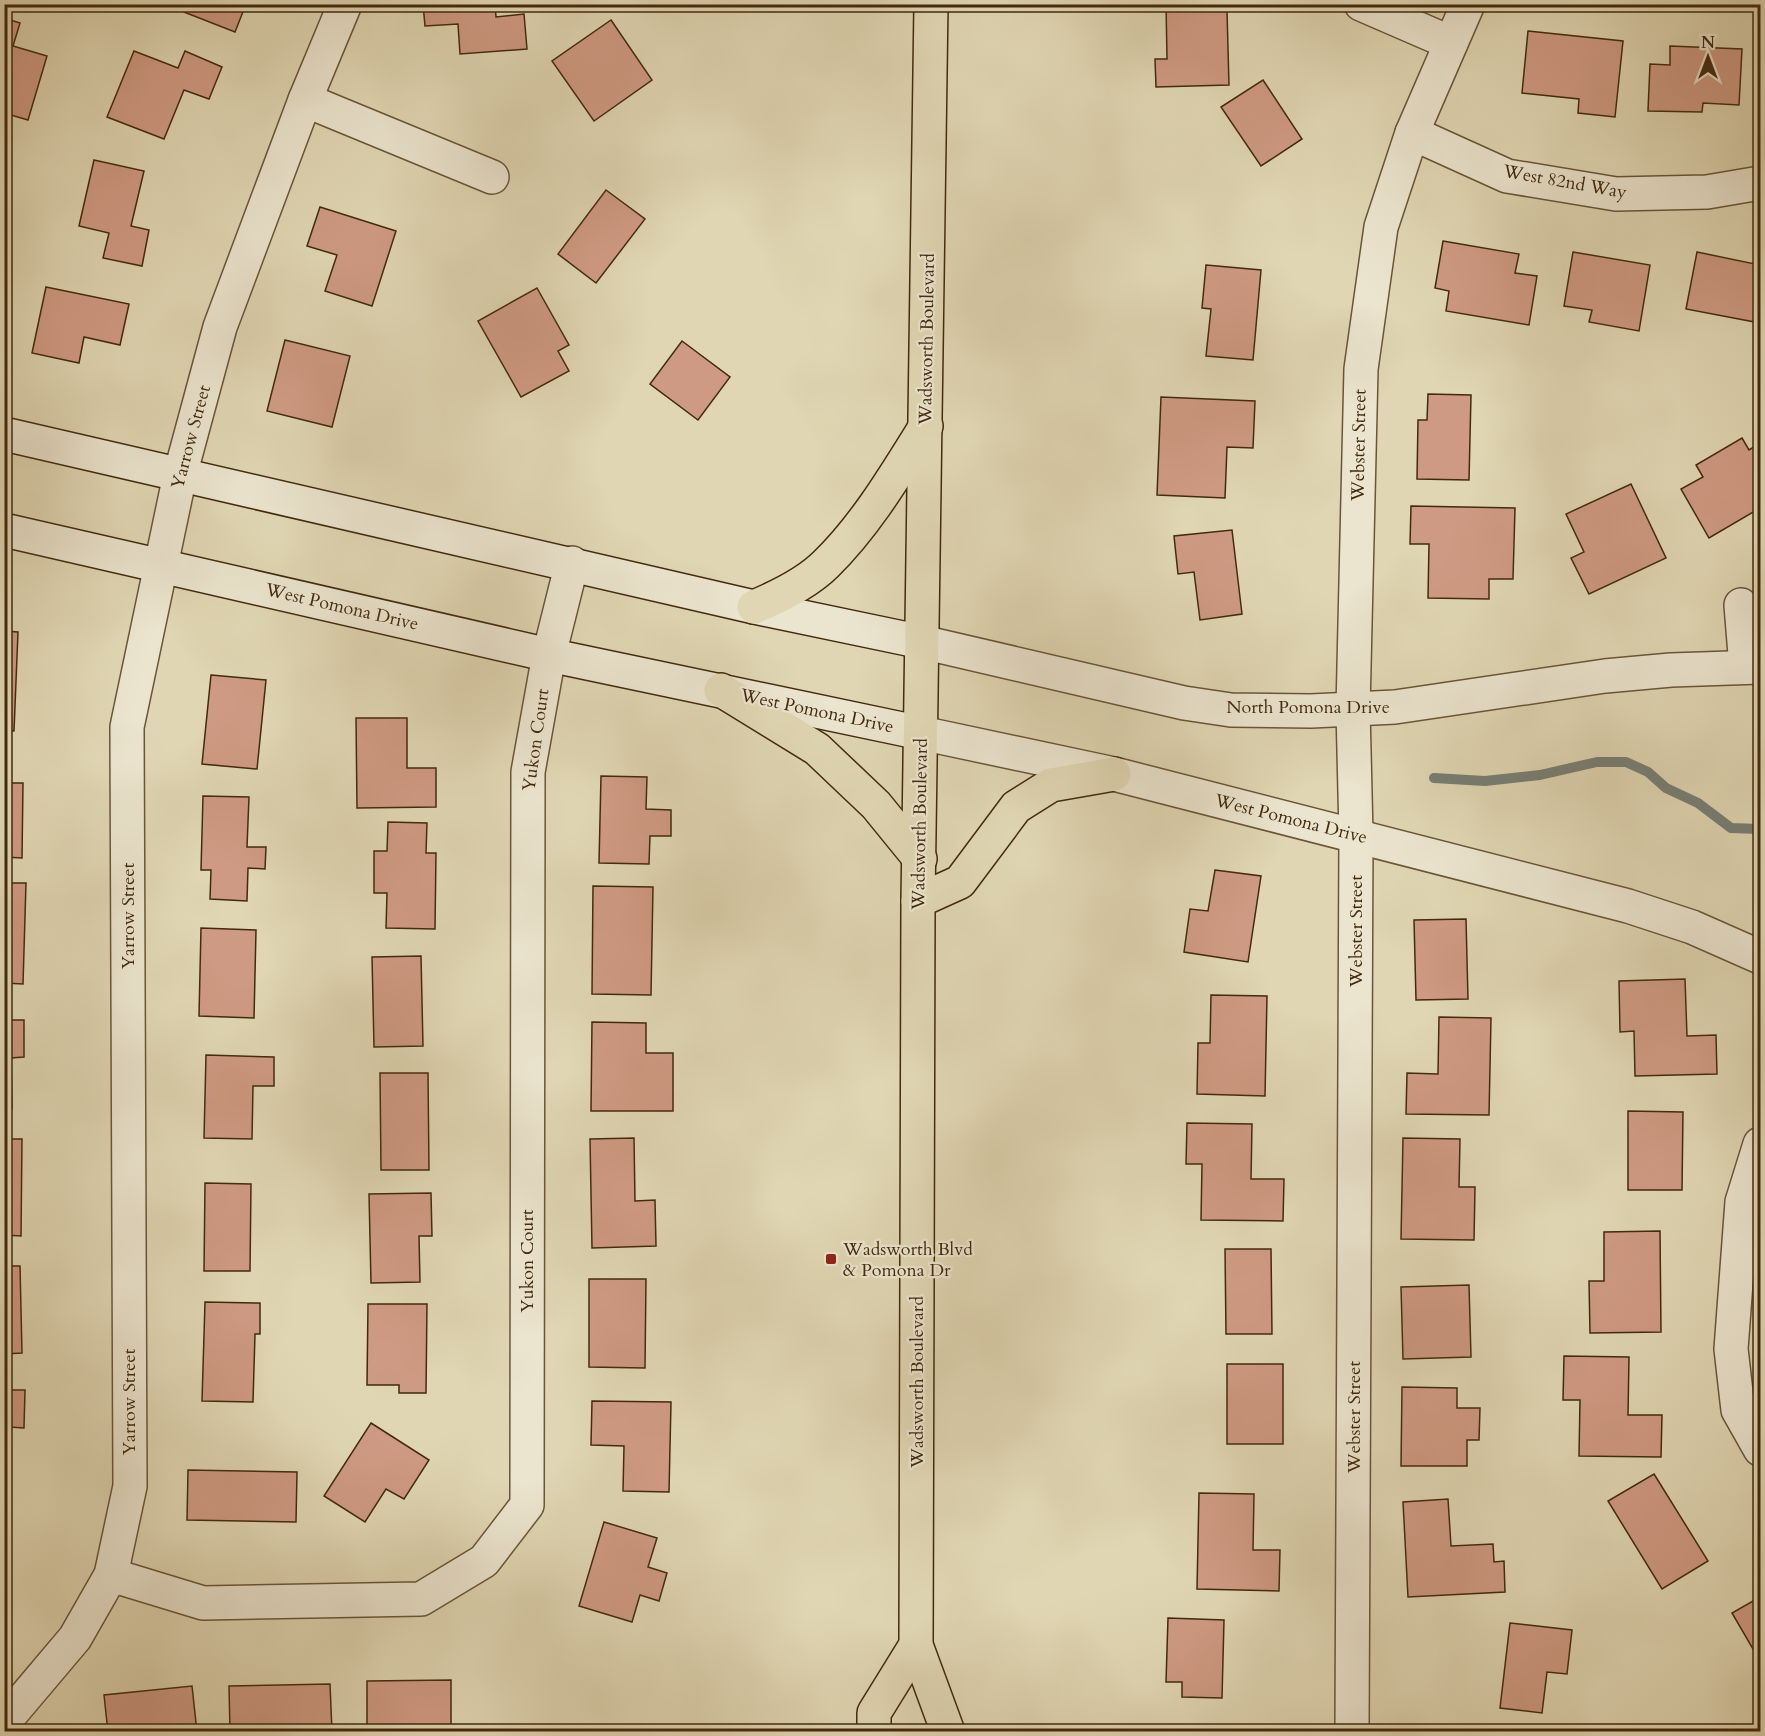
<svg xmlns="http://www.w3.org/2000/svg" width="1765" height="1736" viewBox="0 0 1765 1736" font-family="Cardo,serif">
  <rect width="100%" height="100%" fill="#e0d6b3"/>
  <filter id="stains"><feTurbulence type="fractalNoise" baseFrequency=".00333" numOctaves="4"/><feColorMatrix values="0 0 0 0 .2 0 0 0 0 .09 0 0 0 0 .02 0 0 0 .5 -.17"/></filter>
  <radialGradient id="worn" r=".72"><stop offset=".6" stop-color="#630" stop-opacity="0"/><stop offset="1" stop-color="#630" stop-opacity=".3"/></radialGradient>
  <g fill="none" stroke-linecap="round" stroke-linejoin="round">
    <polyline stroke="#777e75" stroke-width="10" points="1434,778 1485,781 1540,775 1597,762 1626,762 1648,772 1666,788 1698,803 1731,828 1760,829"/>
  </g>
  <g fill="#cf9a83" stroke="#422a0e" stroke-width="1.5">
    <polygon points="187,4 246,4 235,32 184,12"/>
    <polygon points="423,4 495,4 496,17 524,14 527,49 460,54 458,24 425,26"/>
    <polygon points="1166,4 1240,4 1241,10 1227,11 1229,85 1156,87 1155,59 1167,59"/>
    <polygon points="4,18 20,23 13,46 47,56 28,120 4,113"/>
    <polygon points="611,20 652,80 594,121 552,61"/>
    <polygon points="1528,31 1623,41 1615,117 1578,113 1579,99 1522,93"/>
    <polygon points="1670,46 1742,49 1739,105 1703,103 1702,112 1648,111 1650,64 1670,65"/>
    <polygon points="134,51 178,68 185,51 222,67 209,99 184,90 164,139 107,117"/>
    <polygon points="1263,80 1302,139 1261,166 1221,107"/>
    <polygon points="94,160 144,171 131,226 149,230 142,266 103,258 109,233 79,226"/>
    <polygon points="606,190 645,219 596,283 558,254"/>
    <polygon points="320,207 396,231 372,306 325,291 337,255 307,246"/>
    <polygon points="1443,241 1519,254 1515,273 1537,276 1529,325 1446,311 1449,291 1435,288"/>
    <polygon points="1573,252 1650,265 1639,331 1589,322 1592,310 1564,306"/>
    <polygon points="1697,252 1760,265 1760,323 1686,309"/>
    <polygon points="1206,265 1261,270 1253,360 1206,356 1211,309 1202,308"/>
    <polygon points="46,287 129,304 120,345 84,337 79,363 32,353"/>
    <polygon points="537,288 569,345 558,351 569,371 521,397 478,321"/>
    <polygon points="285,340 350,356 332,427 267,411"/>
    <polygon points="682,341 730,377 698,420 650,384"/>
    <polygon points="1428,394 1471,395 1469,480 1417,479 1418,420 1427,420"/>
    <polygon points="1161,397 1255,401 1253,448 1227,447 1225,498 1157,495"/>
    <polygon points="1742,438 1749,450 1760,443 1760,508 1709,538 1681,489 1703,477 1696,465"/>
    <polygon points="1631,484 1666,558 1589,594 1571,558 1584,552 1566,514"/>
    <polygon points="1411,506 1515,508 1513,579 1489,579 1489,599 1428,598 1429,544 1410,544"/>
    <polygon points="1232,530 1242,614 1200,620 1194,572 1178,574 1174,536"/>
    <polygon points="4,631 18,632 14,731 4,730"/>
    <polygon points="211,675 266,680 257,769 202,764"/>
    <polygon points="356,718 407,718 407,768 436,768 436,807 357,808"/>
    <polygon points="601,776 647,777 646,809 671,810 671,836 650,836 649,864 599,863"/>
    <polygon points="4,783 23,783 22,858 4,857"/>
    <polygon points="203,796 249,797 247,847 266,847 265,869 248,868 247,901 210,899 211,870 201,870"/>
    <polygon points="388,822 427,823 426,853 436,853 435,929 386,928 387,893 374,893 374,851 387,851"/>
    <polygon points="1215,870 1261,876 1248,962 1184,952 1190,909 1208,911"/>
    <polygon points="4,883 26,883 23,984 4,983"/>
    <polygon points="593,886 653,887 651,995 592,994"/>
    <polygon points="1466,919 1468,999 1416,1000 1414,920"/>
    <polygon points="201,928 256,930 254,1018 199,1016"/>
    <polygon points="421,956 423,1046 374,1047 372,957"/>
    <polygon points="1685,979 1687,1036 1716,1035 1717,1074 1635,1076 1634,1031 1620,1032 1619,981"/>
    <polygon points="1211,995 1267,996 1265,1096 1197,1094 1198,1043 1210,1043"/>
    <polygon points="1439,1017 1491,1018 1489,1115 1406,1114 1407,1073 1438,1074"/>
    <polygon points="4,1020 24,1020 24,1057 11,1058 12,1109 4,1110"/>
    <polygon points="592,1022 646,1023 646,1053 673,1053 673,1111 591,1111"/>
    <polygon points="206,1055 274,1057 274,1086 253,1086 252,1139 204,1138"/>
    <polygon points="380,1073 428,1073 429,1170 381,1170"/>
    <polygon points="1628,1111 1683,1112 1682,1190 1628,1190"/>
    <polygon points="1187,1123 1252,1124 1251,1179 1284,1179 1283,1221 1201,1220 1202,1164 1186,1164"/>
    <polygon points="634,1138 635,1201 655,1200 656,1246 592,1248 590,1139"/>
    <polygon points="1403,1138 1460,1139 1459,1187 1475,1187 1474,1240 1401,1239"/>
    <polygon points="4,1139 22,1139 21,1236 4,1235"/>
    <polygon points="205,1183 251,1184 250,1271 204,1271"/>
    <polygon points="431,1193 432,1236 419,1236 420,1282 371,1283 369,1194"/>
    <polygon points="1660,1231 1661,1332 1590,1333 1589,1281 1604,1281 1604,1232"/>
    <polygon points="1225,1249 1271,1249 1272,1334 1226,1334"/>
    <polygon points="4,1266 20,1266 22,1353 4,1354"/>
    <polygon points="589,1279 646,1279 645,1368 589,1367"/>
    <polygon points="1469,1285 1471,1357 1403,1359 1401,1287"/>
    <polygon points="205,1302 260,1303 260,1334 255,1334 253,1402 202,1401"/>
    <polygon points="368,1304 427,1304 426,1393 399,1393 399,1385 367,1385"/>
    <polygon points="1564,1356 1629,1357 1628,1415 1662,1415 1661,1457 1579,1456 1580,1400 1563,1400"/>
    <rect x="1227" y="1364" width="56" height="80"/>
    <polygon points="1402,1387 1457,1388 1457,1408 1480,1408 1479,1440 1467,1440 1467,1466 1401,1466"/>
    <polygon points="4,1390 25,1390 24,1428 9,1427 8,1480 4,1480"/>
    <polygon points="592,1401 671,1402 669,1492 623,1491 624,1446 591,1445"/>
    <polygon points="371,1423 429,1460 404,1499 386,1489 365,1522 324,1496"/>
    <polygon points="188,1470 297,1472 296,1522 187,1520"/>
    <polygon points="1654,1474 1708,1561 1662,1589 1608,1501"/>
    <polygon points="1199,1493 1254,1494 1253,1550 1280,1550 1279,1591 1197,1589"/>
    <polygon points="1448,1499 1451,1546 1493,1544 1494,1562 1504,1561 1505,1592 1408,1597 1403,1502"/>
    <polygon points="604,1522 657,1538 648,1567 667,1573 659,1601 640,1595 632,1622 579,1606"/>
    <polygon points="1760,1597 1760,1654 1757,1656 1732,1613"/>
    <polygon points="1168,1618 1224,1620 1222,1698 1182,1697 1182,1682 1166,1682"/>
    <polygon points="1510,1623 1572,1630 1567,1674 1547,1672 1542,1713 1500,1708"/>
    <polygon points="451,1680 451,1732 367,1732 367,1681"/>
    <polygon points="330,1684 332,1732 230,1732 229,1686"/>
    <polygon points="192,1686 197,1732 108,1732 104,1695"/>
    <polygon points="1205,1725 1205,1732 1134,1732 1134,1727"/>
    <polygon points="1567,1728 1568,1732 1533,1732"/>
  </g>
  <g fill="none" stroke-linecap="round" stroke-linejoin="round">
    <g stroke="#6a5537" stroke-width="36">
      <g id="street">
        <polyline points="1361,4 1451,43"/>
        <polyline points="305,100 492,177"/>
        <polyline points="1412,133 1507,176 1616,194 1707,192 1760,183"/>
        <polyline points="1741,605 1746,667"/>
        <polyline points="922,642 1184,703 1231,710 1311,711 1395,707 1605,676 1671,670 1760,667"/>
        <polyline points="921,733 1114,774 1628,906 1692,927 1760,957"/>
        <polyline points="1760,1144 1742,1202 1731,1349 1738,1410 1760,1449"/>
        <polyline points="111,1575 203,1603 421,1599 484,1561 527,1505 528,772 549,655 572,563"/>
        <polyline points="4,1722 75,1638 111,1575 130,1486 127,727 180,475 220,327 305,100 345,4"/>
        <polyline points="1352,1732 1356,835 1353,709 1361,369 1381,227 1412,133 1468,4"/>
      </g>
    </g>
    <g stroke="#422a0e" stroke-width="36">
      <g id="secondary">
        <polyline points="4,434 754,607 922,642"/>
        <polyline points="4,530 549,655 921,733"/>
      </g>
    </g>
    <g stroke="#422a0e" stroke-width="36">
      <g id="primary">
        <polyline points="931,4 918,901 916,1645 948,1732"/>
        <path d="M 754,607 C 778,597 807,583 826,564 C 866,525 896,474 926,426"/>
        <polyline points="721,690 817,749 876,805 920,859"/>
        <polyline points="918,901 960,882 1016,807 1051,785 1114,774"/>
        <polyline points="874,1732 874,1713 916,1645"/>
      </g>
    </g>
    <use href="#street" stroke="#ebe4ce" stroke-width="33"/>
    <use href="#secondary" stroke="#ebe4ce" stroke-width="33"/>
    <use href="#primary" stroke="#e0d6b3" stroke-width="33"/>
  </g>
  <rect fill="#8f2418" stroke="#ebe4ce" stroke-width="2" x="825" y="1253" width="12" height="12" rx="3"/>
  <g text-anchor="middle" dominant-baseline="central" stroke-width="4.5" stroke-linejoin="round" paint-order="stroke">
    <g font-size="18" fill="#422a0e" stroke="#ebe4ce">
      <text transform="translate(1565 182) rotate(10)">West 82nd Way</text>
      <text transform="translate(927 339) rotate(-89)">Wadsworth Boulevard</text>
      <text transform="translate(191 437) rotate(-75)">Yarrow Street</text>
      <text transform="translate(1359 445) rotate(-89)">Webster Street</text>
      <text transform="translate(342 607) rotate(13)">West Pomona Drive</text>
      <text x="1308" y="707">North Pomona Drive</text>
      <text transform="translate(817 711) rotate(12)">West Pomona Drive</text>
      <text transform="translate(536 740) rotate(-82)">Yukon Court</text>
      <text transform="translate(1291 819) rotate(14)">West Pomona Drive</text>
      <text transform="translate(920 824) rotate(-89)">Wadsworth Boulevard</text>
      <text transform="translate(128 916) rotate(-90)">Yarrow Street</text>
      <text transform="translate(1356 931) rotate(-90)">Webster Street</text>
      <text transform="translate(527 1261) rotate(-90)">Yukon Court</text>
      <text transform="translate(917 1382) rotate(-90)">Wadsworth Boulevard</text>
      <text transform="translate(129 1402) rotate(-90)">Yarrow Street</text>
      <text transform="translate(1354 1417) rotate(-90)">Webster Street</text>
    </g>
    <g font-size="18" fill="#422a0e" stroke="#ebe4ce" text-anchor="start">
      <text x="843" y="1249">Wadsworth Blvd<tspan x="843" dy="21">&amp; Pomona Dr</tspan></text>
    </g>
  </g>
  <rect width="1765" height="1736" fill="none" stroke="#e0d6b3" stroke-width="24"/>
  <rect x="6" y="6" width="1753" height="1724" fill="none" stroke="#422a0e" stroke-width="3"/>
  <rect x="12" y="12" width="1741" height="1712" fill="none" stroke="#422a0e" stroke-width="1.5"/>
  <g transform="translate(1708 57)" stroke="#ebe4ce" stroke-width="4.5" paint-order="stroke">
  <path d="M0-4.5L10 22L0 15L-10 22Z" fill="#422a0e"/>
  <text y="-9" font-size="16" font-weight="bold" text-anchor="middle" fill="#422a0e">N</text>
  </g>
  <rect width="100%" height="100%" filter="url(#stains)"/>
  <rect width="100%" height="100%" fill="url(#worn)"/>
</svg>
